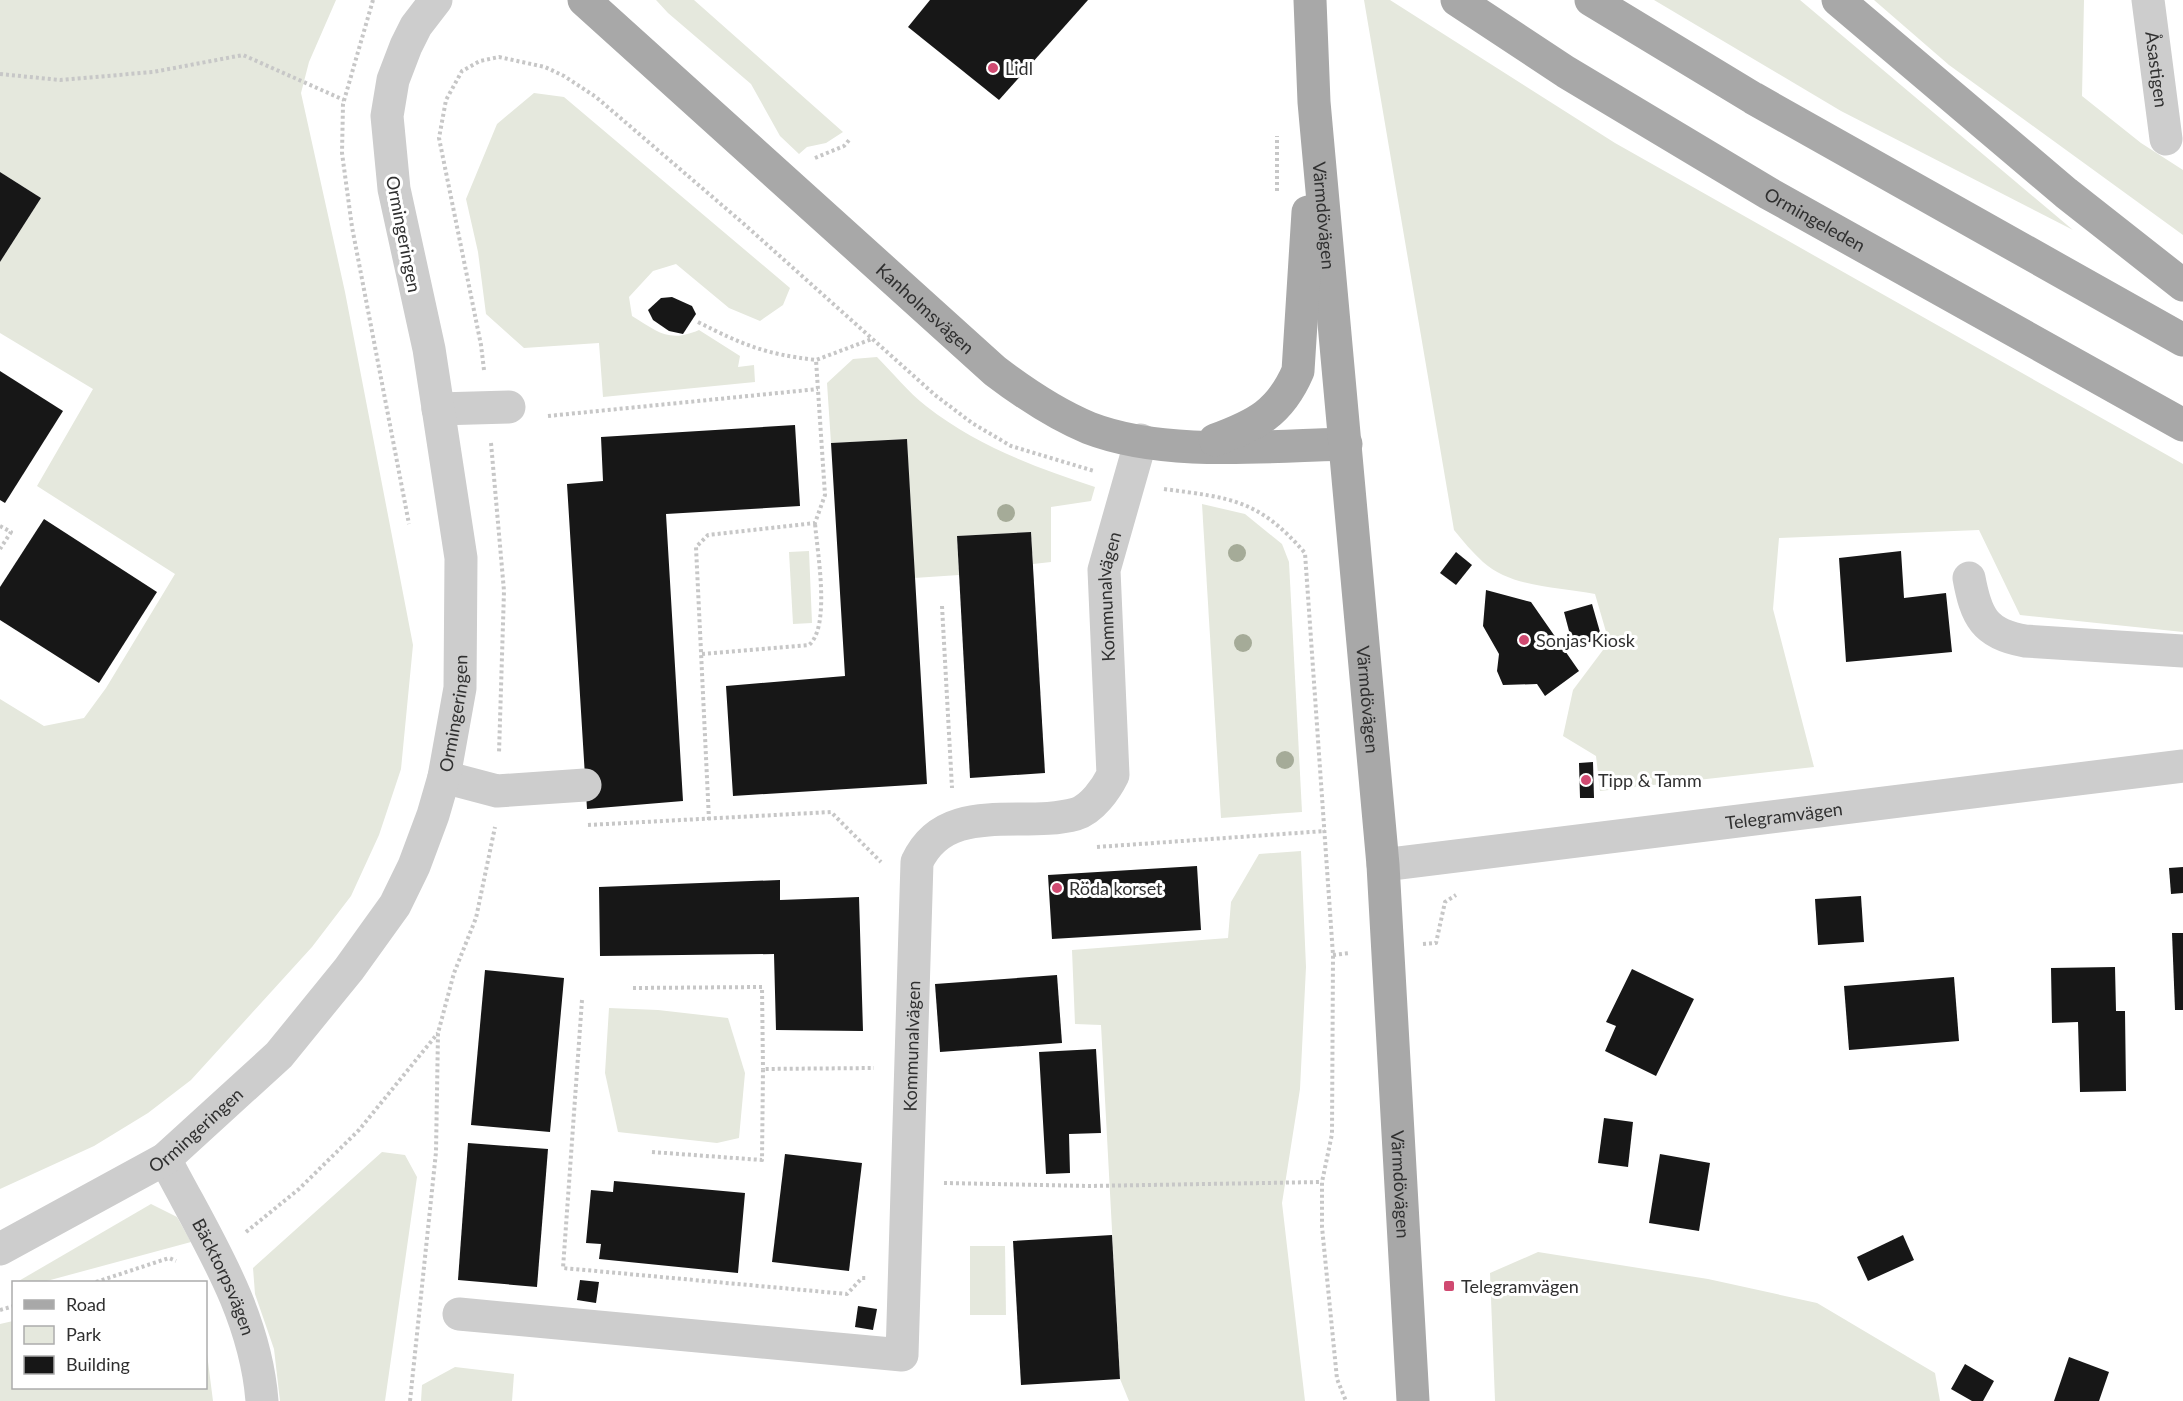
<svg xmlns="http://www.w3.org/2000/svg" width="2183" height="1401" viewBox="0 0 2183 1401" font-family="Lato,sans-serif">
  <rect width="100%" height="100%" fill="#fff"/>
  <g fill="#e5e8dd">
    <polygon points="0,0 336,0 309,62 301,93 345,292 413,645 401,769 379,835 351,896 312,947 191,1080 148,1113 94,1146 0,1189 0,699 44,726 84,718 106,688 175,574 37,486 93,389 0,333 0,262 41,198 0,172"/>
    <polygon points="656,0 694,0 843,132 826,143 807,147 799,154 780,136 751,84 668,13"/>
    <path d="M 1364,0 L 1390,0 L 1615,143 L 2183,464 L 2183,632 L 2020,615 L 1979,530 L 1779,538 L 1773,609 L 1814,767 L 1600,791 L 1596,756 L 1563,736 L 1573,690 L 1609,642 L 1595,594 C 1559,587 1512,588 1483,562 C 1472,552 1463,541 1454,530 Z"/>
    <polygon points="1654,0 1800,0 2073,230 1841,111"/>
    <polygon points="1874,0 2084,0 2082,96 2141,143 2183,170 2183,235 1949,65"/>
    <path d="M 534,93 L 564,97 L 790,288 L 783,305 L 760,321 L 729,308 L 676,264 L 653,271 L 629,297 L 632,316 C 658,332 669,343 699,330 L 740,356 L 738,367 L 754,365 L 755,382 L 603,397 L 599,343 L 524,348 L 486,314 L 478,252 L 466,199 L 497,124 Z"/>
    <path d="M 877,357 C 893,373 908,392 926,406 C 977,446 1035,467 1095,487 L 1091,501 L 1051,507 L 1051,562 L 1033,564 L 1031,532 L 957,536 L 959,575 L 914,578 L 907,439 L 831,443 L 827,383 L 853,359 Z"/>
    <polygon points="1202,504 1245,514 1282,544 1289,562 1302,812 1221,818"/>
    <polygon points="809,551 812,623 793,624 789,552"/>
    <polygon points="1301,851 1306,967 1300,1089 1282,1203 1305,1401 1129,1401 1120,1379 1101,1025 1075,1024 1072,950 1228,938 1231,902 1259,854"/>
    <polygon points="609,1008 658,1010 728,1018 745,1073 739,1138 717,1143 618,1132 605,1073"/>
    <polygon points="382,1152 405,1155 417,1177 385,1401 280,1401 274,1349 255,1294 253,1268"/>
    <polygon points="151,1204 177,1217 191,1242 43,1282 17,1282"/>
    <polygon points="970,1246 1005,1246 1006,1315 970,1315"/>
    <polygon points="1538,1252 1708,1279 1817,1303 1935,1373 1940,1401 1495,1401 1490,1273"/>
    <polygon points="13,1321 14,1388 206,1388 206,1346 213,1401 0,1401 0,1324"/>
    <polygon points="455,1367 514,1374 512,1401 421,1401 422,1385"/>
  </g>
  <g fill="#171717">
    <polygon points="930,0 1088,0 999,100 908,27"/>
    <polygon points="0,172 41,198 0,262"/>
    <polygon points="672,297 692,306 696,314 683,334 669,331 653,320 648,310 661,298"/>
    <polygon points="0,371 63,411 5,503 0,500"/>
    <polygon points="795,425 800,506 666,514 683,801 587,809 567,484 603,481 601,437"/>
    <polygon points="907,439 927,784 733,796 726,686 845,676 831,443"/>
    <polygon points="44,519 157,592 99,683 0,620 0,587"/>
    <polygon points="1031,532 1045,773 970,778 957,536"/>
    <polygon points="1901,551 1904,598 1946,593 1952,652 1846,662 1839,558"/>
    <polygon points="1456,552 1472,565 1456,585 1440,573"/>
    <polygon points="1486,590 1531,602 1579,671 1545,696 1537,684 1503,685 1497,671 1499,654 1483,626"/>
    <polygon points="1592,604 1602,639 1573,646 1564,612"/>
    <polygon points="1593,762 1594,798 1580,798 1579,763"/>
    <polygon points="1197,866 1201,930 1052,939 1048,875"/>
    <polygon points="2183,867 2183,893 2171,894 2169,868"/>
    <polygon points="780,880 780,900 859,897 863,1031 776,1030 774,954 600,956 599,887"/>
    <polygon points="1861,896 1864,942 1818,945 1815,899"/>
    <polygon points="2172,933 2183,933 2183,1010 2175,1010"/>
    <polygon points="2115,967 2116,1011 2125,1011 2126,1091 2080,1092 2078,1022 2052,1023 2051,968"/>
    <polygon points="1632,969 1694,999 1656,1076 1605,1051 1616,1026 1606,1022"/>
    <polygon points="485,970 564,978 550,1132 471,1125"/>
    <polygon points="1057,975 1062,1043 940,1052 935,984"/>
    <polygon points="1954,977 1959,1041 1849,1050 1844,986"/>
    <polygon points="1096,1049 1101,1133 1069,1134 1070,1173 1046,1174 1039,1052"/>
    <polygon points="1604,1118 1633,1122 1628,1167 1598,1163"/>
    <polygon points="468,1143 548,1149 537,1287 458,1280"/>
    <polygon points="785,1154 862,1163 849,1271 772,1262"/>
    <polygon points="1660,1154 1710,1163 1699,1231 1649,1223"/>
    <polygon points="614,1181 745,1193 738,1273 599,1259 601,1244 586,1243 591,1190 613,1192"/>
    <polygon points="1112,1235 1120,1379 1021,1385 1013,1241"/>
    <polygon points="1903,1235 1914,1260 1868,1281 1857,1257"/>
    <polygon points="580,1280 599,1282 596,1303 577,1300"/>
    <polygon points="858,1306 877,1309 873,1330 855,1327"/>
    <polygon points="2069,1357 2109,1372 2099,1401 2054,1401"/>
    <polygon points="1965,1364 1994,1381 1983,1401 1972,1401 1951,1389"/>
  </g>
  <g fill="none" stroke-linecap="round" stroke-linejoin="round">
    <g stroke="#c7c7c7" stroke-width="4" stroke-dasharray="3 3" stroke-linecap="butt">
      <polyline points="373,0 343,104 342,153 352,227 409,524"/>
      <polyline points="0,74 60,80 153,72 243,55 344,100"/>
      <polyline points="815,158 844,146 850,139"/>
      <polyline points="1277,191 1277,136"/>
      <path d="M 698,322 C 743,345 765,354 816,360"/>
      <polyline points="484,370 481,345 439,138 446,100 462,71 480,61 499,57 545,67 564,76 596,97 744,224 935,395 972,423 1011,446 1094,471"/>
      <polyline points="548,416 818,389"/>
      <polyline points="491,443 504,591 499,753"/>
      <path d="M 1164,489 C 1231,498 1258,499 1305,553 L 1333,955 L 1332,1134 L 1322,1182 L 1322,1227 L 1337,1379 L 1346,1401"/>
      <polyline points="0,526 11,532 0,549"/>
      <polyline points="942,606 952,788"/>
      <path d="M 702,654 L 809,645 C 831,626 817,551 815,523"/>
      <polyline points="709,820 696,547 708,535 815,523 825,495 816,360 872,339"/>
      <polyline points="588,825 831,812 881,862"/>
      <polyline points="1097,847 1325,831"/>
      <polyline points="1423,944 1436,943 1445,902 1456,895"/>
      <polyline points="1333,955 1350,953"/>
      <polyline points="633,988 762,987 763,1069"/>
      <polyline points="582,1000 563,1268 847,1294 862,1278 868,1278"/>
      <polyline points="652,1152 762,1160 763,1069 874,1068"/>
      <polyline points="944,1183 1089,1186 1322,1182"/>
      <polyline points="246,1232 299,1189 359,1130 438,1033"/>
      <polyline points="96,1282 169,1258 176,1261"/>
      <polyline points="0,1310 14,1306"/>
      <polyline points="410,1401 436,1152 438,1033 454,973 476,918 495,827"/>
    </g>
    <g stroke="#cdcdcd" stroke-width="33">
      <path id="s1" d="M 2148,0 L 2166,139"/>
      <polyline points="438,409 509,407"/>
      <path d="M 1969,578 C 1976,616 1984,634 2025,641 L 2183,651"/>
      <polyline points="444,777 497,791 585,785"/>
      <path id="s2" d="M 1383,865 L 2183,766"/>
      <path id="s3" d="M 165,1159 C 206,1238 255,1311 262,1401"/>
      <path id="s4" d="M 0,1249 L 165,1159 L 279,1055 L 349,969 L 395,905 L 414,866 L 433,815 L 444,777 L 460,688 L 461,558 L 429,349 L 394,189 L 387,116 L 393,80 L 406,46 L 416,26 L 436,0"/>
      <path id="s5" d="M 459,1314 L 902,1355 L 917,862 C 946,799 1022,829 1076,814 C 1092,809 1106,789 1113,775 L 1104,570 L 1141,440"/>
    </g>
    <g stroke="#a8a8a8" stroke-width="33">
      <path id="s6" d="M 584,0 L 995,371 C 1024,393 1055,414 1089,428 C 1164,457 1267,446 1346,444"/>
      <path id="s7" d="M 1310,0 L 1314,102 L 1383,865 L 1413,1401"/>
      <path id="s8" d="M 1457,0 L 1566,72 L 1768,193 L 2183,425"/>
      <polyline points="1591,0 1753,98 2183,340"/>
      <polyline points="1838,0 2066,193 2183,285"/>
      <path d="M 1215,440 C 1256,425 1280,413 1298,371 L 1308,212"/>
    </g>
  </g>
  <g fill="#a5ab98">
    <circle cx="1006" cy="513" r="9"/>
    <circle cx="1237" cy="553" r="9"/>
    <circle cx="1243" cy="643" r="9"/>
    <circle cx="1285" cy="760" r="9"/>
  </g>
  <g fill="#d04a71" stroke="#fff" stroke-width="2">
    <circle cx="993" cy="68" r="6"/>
    <circle cx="1524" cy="640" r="6"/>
    <circle cx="1586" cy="780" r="6"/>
    <circle cx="1057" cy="888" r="6"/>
    <rect x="1443" y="1280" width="12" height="12" rx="3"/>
  </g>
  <g text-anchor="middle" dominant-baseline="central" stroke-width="6" stroke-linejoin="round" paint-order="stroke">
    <g font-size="18" fill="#303030" stroke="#fff" text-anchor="start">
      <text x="1005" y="68">Lidl</text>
      <text x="1536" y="640">Sonjas Kiosk</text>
      <text x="1598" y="780">Tipp &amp; Tamm</text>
      <text x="1069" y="888">Röda korset</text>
      <text x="1461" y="1286">Telegramvägen</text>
    </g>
    <g font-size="18" fill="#303030" stroke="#fff">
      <text stroke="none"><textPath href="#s1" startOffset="70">Åsastigen</textPath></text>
      <text stroke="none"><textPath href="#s7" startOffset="216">Värmdövägen</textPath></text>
      <text stroke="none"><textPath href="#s8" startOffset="420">Ormingeleden</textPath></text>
      <text transform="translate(404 234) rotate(79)">Ormingeringen</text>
      <text stroke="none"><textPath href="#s6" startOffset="460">Kanholmsvägen</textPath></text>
      <text stroke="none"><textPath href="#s5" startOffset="1348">Kommunalvägen</textPath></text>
      <text stroke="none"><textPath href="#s7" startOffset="702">Värmdövägen</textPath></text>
      <text stroke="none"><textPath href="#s4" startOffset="734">Ormingeringen</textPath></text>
      <text stroke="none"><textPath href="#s2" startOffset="404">Telegramvägen</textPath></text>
      <text stroke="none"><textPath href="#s5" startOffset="754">Kommunalvägen</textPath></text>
      <text stroke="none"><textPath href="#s4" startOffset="230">Ormingeringen</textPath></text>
      <text stroke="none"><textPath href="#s7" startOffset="1188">Värmdövägen</textPath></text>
      <text stroke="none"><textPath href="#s3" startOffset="132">Bäcktorpsvägen</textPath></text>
    </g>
  </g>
  <rect x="12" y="1281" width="195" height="108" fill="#ffffff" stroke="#acacac" stroke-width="1.5"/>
  <rect x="24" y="1300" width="30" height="9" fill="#a8a8a8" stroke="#acacac" stroke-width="1.5"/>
  <text x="66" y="1311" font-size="18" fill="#303030">Road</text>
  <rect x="24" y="1326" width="30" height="18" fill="#e5e8dd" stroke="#acacac" stroke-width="1.5"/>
  <text x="66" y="1341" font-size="18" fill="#303030">Park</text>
  <rect x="24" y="1356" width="30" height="18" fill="#171717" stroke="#acacac" stroke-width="1.5"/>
  <text x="66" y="1371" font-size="18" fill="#303030">Building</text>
</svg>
